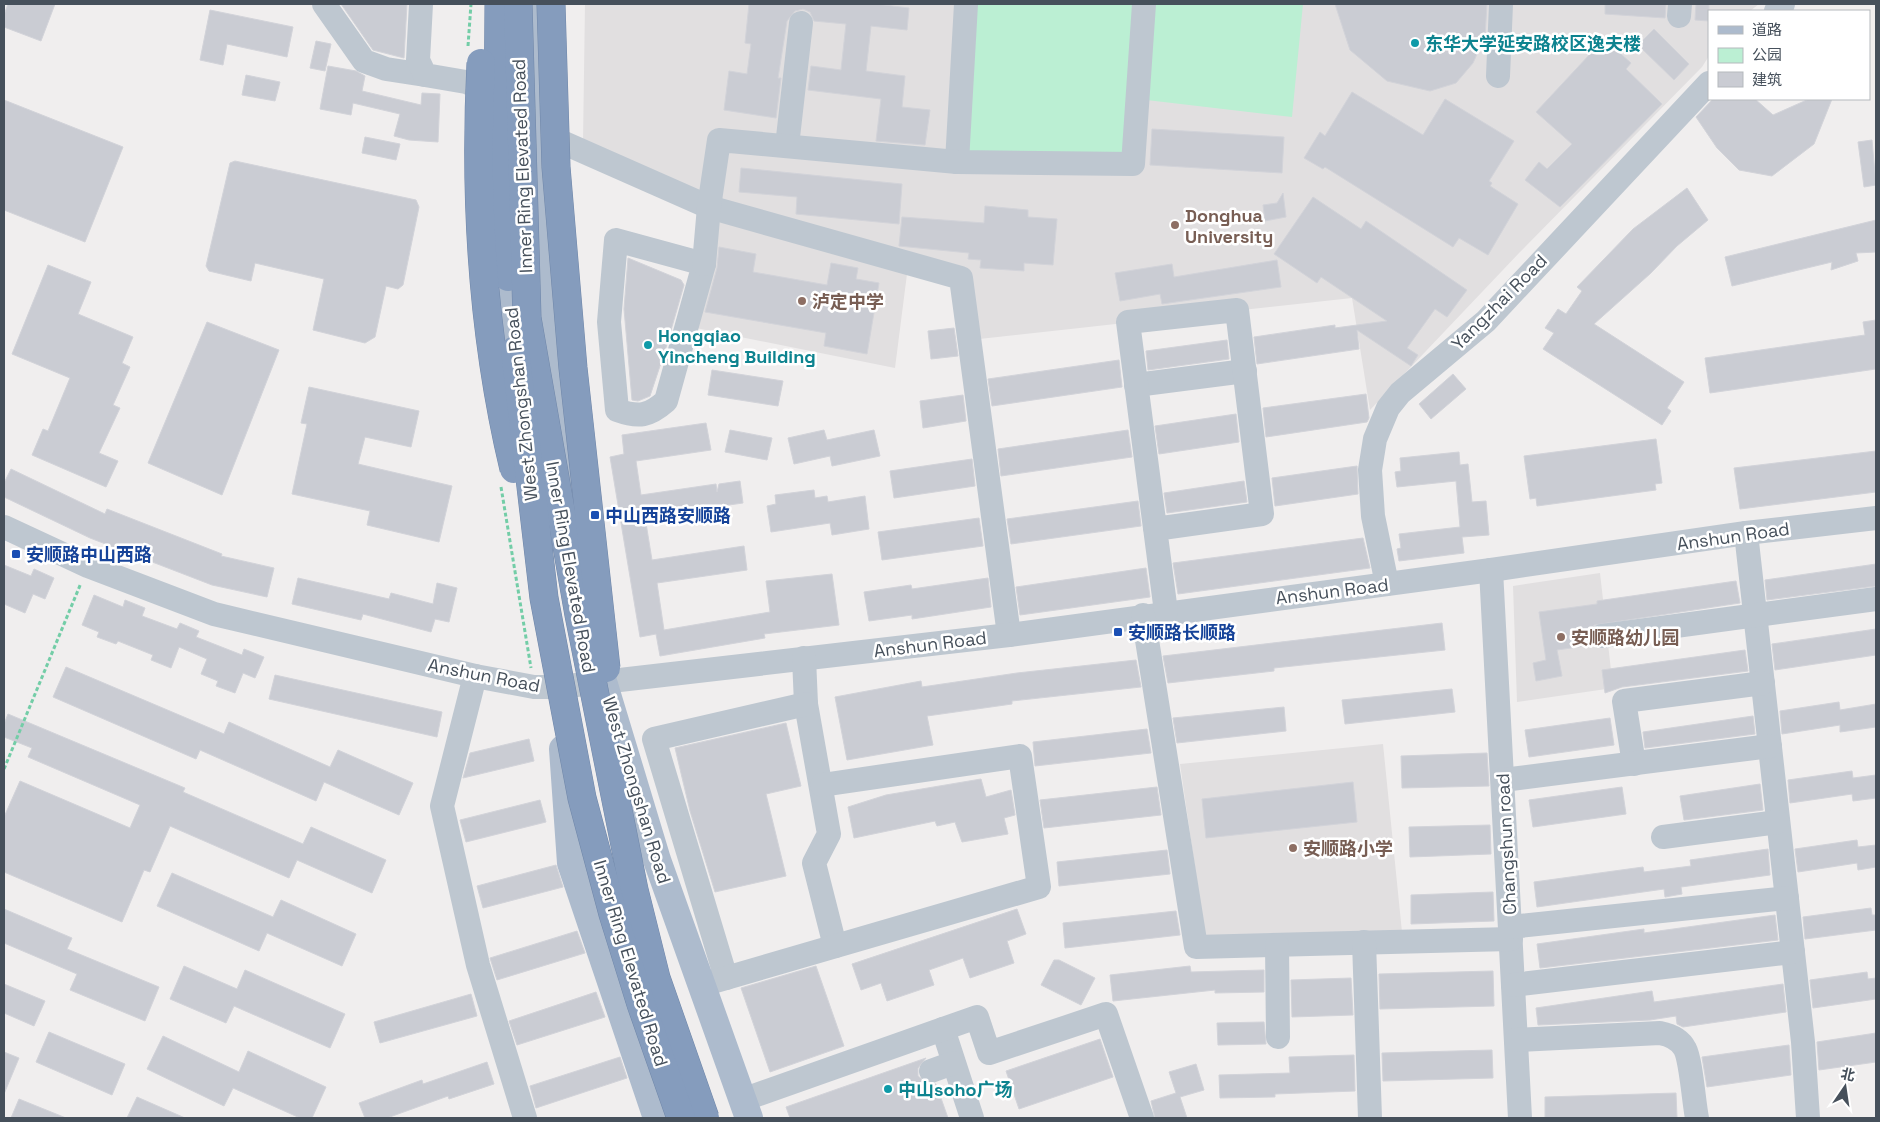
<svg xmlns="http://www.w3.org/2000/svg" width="1880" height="1122" viewBox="0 0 1880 1122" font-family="'Space Grotesk','Noto Sans SC',sans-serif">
  <rect width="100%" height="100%" fill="#f0eeee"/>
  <g fill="#e1dfe0">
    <polygon points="585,4 1759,4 1750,11 1709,11 1709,56 1702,67 1520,252 1370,410 1352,298 970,340 961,278 710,199 583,142"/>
    <polygon points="714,220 907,274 895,368 696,328"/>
    <polygon points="1600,573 1613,688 1517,702 1513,586"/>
    <polygon points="1383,744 1402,932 1205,937 1180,764"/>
  </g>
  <polygon fill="#bbefd3" points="966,4 1303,4 1292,117 1138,99 1133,164 957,162"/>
  <g fill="#caccd3" stroke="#d2d3d9">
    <polygon points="8,4 55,4 41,41 4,27 4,15"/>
    <polygon points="341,4 407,4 404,58 373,50"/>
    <polygon points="749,4 876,4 909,8 907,30 871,26 866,71 905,76 902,107 930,110 925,145 876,141 881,99 808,90 811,66 841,70 846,24 814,21 810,12 803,9 795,11 787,21 778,78 781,78 776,118 724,110 729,71 747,74 751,44 745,43"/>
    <polygon points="1335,4 1487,4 1485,36 1473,63 1456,83 1430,91 1387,81 1350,50"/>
    <polygon points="1605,4 1666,4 1665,18 1605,14"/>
    <polygon points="1696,4 1709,4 1709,21 1695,20"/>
    <polygon points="210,10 293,27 287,57 227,44 223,65 200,60"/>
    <polygon points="1654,29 1689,64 1674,80 1638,45"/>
    <polygon points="1604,39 1631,63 1626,69 1662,104 1560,207 1525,180 1539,162 1547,169 1572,144 1536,112"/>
    <polygon points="316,41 331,44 325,71 310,68"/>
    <polygon points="328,66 356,71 365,76 362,91 421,105 422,93 440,94 438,142 409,140 394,136 400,114 353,103 351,115 320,109"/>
    <polygon points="246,75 280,82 275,101 242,95"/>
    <polygon points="1352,92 1423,135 1445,99 1514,141 1489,181 1492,183 1490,186 1518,204 1488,255 1459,238 1453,247 1325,167 1323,169 1304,158 1320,132 1325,136"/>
    <polygon points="1713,99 1755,99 1773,115 1809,99 1832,99 1814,144 1772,176 1739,170 1717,148 1696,117"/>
    <polygon points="4,100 123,147 85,242 4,210"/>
    <polygon points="1152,129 1284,137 1282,173 1150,165"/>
    <polygon points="365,137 400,144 396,160 362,153"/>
    <polygon points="1872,140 1876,185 1864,187 1858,142"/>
    <polygon points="235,161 416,200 419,207 403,285 398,289 386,286 375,337 365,343 313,330 324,279 255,263 251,281 209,271 206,266 230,163"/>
    <polygon points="741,168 902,184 899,224 796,214 797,197 739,192"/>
    <polygon points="1687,188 1708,220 1677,246 1651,273 1594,324 1684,382 1667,408 1671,411 1662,425 1543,349 1554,333 1545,328 1558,309 1566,314 1582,291 1577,287 1633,229"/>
    <polygon points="1283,193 1286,217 1265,221 1263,205 1277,203"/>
    <polygon points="1313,197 1361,229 1366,221 1467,290 1447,317 1435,309 1407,348 1418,355 1411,366 1357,330 1359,349 1257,364 1254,337 1335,325 1335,328 1387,321 1321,277 1317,283 1274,254"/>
    <polygon points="985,206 1028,210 1028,217 1057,219 1053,265 1024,263 1024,271 980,268 981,260 968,259 969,253 899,246 902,217 984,223"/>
    <polygon points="1876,220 1876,252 1856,253 1858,261 1831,270 1832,262 1732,286 1725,257"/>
    <polygon points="719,247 756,254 753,272 827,285 831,263 858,268 856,279 879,283 867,354 824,346 826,333 705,312 717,268"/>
    <polygon points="628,258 681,280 684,285 665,351 650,396 638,401 632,400 624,309"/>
    <polygon points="1277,260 1281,287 1162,304 1160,294 1120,301 1115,273 1172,264 1174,277"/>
    <polygon points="48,265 91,282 78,314 133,337 122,363 130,367 113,405 120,408 99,453 118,461 106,487 32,455 43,429 48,431 70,378 12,354"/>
    <polygon points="1876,320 1876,369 1710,393 1705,358 1865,335 1863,322"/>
    <polygon points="207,322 279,350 222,495 148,463"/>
    <polygon points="954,328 958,356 931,359 928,331"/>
    <polygon points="1227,340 1229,359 1148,370 1146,351"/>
    <polygon points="1119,360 1122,387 992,406 988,379"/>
    <polygon points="712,370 783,381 778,406 708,395"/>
    <polygon points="1453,374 1466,389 1431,419 1419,404"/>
    <polygon points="309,387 419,411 411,447 365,437 358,464 452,486 439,542 367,525 370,511 292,494 307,424 301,423"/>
    <polygon points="1366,394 1369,418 1367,422 1266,437 1263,408"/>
    <polygon points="963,395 966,421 923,428 920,401"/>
    <polygon points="1236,414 1239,442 1159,454 1155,426"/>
    <polygon points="706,423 711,450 636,461 641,495 716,484 717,492 719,484 740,481 743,503 645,517 652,560 744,546 747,570 657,583 664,630 770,612 766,581 832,574 839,625 764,634 765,638 660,656 656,634 640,637 610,457 624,454 622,435"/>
    <polygon points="730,430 772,438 767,460 725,452"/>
    <polygon points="824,430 827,440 874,430 880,456 832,466 830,456 794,464 788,438"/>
    <polygon points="1128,430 1132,457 1001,476 998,449"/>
    <polygon points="1656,439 1662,483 1655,484 1656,490 1537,506 1536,498 1530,499 1524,456"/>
    <polygon points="1876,451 1876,492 1740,509 1734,468"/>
    <polygon points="1459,452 1460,465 1468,464 1472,502 1486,501 1489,535 1462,537 1464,553 1399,561 1397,549 1401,548 1399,534 1460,527 1456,481 1397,487 1395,472 1401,471 1400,458"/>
    <polygon points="972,459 975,486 894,498 890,471"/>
    <polygon points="1357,466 1358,494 1275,506 1272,478"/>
    <polygon points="11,469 105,514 107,509 222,554 221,556 274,568 267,597 212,585 90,538 4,497 4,483"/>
    <polygon points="1244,481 1247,502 1167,513 1164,493"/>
    <polygon points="814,490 815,498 827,496 828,502 865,496 869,529 832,535 830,523 771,532 767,506 776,504 775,495"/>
    <polygon points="1138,501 1141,526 1011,544 1007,519"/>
    <polygon points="979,518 983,546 882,560 878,532"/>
    <polygon points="1363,538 1370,568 1178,594 1173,563"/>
    <polygon points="1876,564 1876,586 1767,600 1765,580"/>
    <polygon points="4,565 31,576 34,569 54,578 45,599 33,594 25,613 4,604"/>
    <polygon points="1146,568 1150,597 1020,615 1016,587"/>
    <polygon points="298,578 389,599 391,593 433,604 437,583 457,588 449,622 435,619 431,632 363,614 361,620 292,604"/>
    <polygon points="988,578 991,607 912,619 912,615 869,621 864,592 911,585 912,589"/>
    <polygon points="1736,581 1740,603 1594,625 1590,630 1588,637 1592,645 1557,650 1562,676 1536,681 1533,663 1546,660 1539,612 1597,604 1597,601"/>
    <polygon points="94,595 123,607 125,600 145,608 142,616 177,629 180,623 199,631 196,637 242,655 244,649 264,657 255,678 243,673 235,693 216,686 218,681 201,674 207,659 179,647 171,668 151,660 153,655 118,641 116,644 97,637 99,632 82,625"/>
    <polygon points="1442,623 1445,650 1274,668 1274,671 1168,683 1163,656"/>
    <polygon points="1876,629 1876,655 1775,670 1772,644"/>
    <polygon points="1745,650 1748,671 1622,687 1605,693 1602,670"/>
    <polygon points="1136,660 1141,687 1012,701 1012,704 927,716 933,745 847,760 835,697 921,681 922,687 1017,673"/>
    <polygon points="66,667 224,734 229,722 330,767 338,750 413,783 399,815 324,782 316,801 200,750 196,759 53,697"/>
    <polygon points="275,675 442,712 437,737 269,699"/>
    <polygon points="1452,689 1455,712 1345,724 1342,700"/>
    <polygon points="1839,702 1840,710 1876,704 1876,727 1840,732 1840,725 1782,734 1780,711"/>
    <polygon points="1284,707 1286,731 1177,743 1173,718"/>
    <polygon points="8,714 185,788 183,792 303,844 311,827 386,860 372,893 297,860 289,878 170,826 150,872 144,870 122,922 4,872 4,817 20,781 130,828 140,805 28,757 32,748 4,737 4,724"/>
    <polygon points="1753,716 1755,734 1645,748 1643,732"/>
    <polygon points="1610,718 1614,745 1529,757 1525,730"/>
    <polygon points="786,723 801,786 766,794 786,876 715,892 690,811 675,748"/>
    <polygon points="1147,729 1151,753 1035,766 1033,742"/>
    <polygon points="529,739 534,761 463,778 470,753"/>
    <polygon points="1487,753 1489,786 1402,788 1401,756"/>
    <polygon points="1852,771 1853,778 1876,775 1876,798 1853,801 1852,794 1790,803 1788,780"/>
    <polygon points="981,779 986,797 1011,790 1015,815 1004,818 1008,834 962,842 955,822 937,826 935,821 854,838 848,807 886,795"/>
    <polygon points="1353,782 1357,822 1206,838 1202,799"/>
    <polygon points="1760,784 1763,810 1684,820 1680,796"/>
    <polygon points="1157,787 1161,815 1044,828 1040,800"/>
    <polygon points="1622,787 1626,814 1533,827 1529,800"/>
    <polygon points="540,800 546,822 466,842 460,820"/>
    <polygon points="1490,825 1491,854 1410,857 1409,827"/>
    <polygon points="1857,840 1858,847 1876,845 1876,867 1858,870 1857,863 1798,872 1795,849"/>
    <polygon points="1768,849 1770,875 1681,887 1682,894 1665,897 1664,889 1537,907 1534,882 1643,867 1644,872 1691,866 1690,860"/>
    <polygon points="1167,850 1170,874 1059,886 1057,862"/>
    <polygon points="556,865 563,887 483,908 477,886"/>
    <polygon points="172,873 273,917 281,900 356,934 342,966 267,933 259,951 157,906"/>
    <polygon points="1493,892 1494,921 1411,924 1411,895"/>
    <polygon points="1871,908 1872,915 1876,915 1876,930 1805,939 1803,917"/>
    <polygon points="4,909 72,938 67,949 159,987 145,1021 70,990 77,974 4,943"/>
    <polygon points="1017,909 1026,934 1007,941 1014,963 970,978 963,958 929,970 934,985 887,1001 881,983 861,990 852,964"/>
    <polygon points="1176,911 1180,935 1065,948 1063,923"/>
    <polygon points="1775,915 1778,940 1540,968 1537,944 1644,929 1644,933"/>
    <polygon points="577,931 585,953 497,980 490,958"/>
    <polygon points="1054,960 1059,960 1095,978 1081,1005 1041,985"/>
    <polygon points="184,966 237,989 245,970 345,1014 330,1048 234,1006 226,1023 170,999"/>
    <polygon points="816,966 844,1046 770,1072 741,988"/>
    <polygon points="1190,966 1191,972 1264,970 1264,992 1215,993 1215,990 1113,1001 1110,975"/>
    <polygon points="1493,971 1494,1006 1380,1009 1379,974"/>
    <polygon points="1867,972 1868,979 1876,978 1876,999 1813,1008 1810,980"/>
    <polygon points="1351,978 1353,1015 1292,1017 1291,980"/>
    <polygon points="4,984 45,1001 34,1026 4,1013"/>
    <polygon points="1783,984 1786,1012 1683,1027 1677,1024 1676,1016 1650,1020 1538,1025 1536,1008 1652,991 1654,1002"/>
    <polygon points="596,992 605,1017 517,1045 509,1021"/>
    <polygon points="471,994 477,1016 380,1043 374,1022"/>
    <polygon points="1264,1022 1266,1044 1218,1045 1217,1023"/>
    <polygon points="49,1032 125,1064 112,1095 36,1062"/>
    <polygon points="1876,1033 1876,1062 1819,1070 1817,1042"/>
    <polygon points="163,1036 239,1072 248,1051 326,1087 312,1118 300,1118 233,1088 224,1106 147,1069"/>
    <polygon points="1100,1039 1113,1077 1019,1109 1006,1071"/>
    <polygon points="1789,1045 1791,1075 1707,1087 1702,1057"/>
    <polygon points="1492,1050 1493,1078 1383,1081 1382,1053"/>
    <polygon points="4,1052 19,1058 4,1094"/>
    <polygon points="1354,1055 1355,1091 1275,1094 1275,1097 1220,1098 1219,1075 1290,1073 1289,1057"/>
    <polygon points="620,1057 627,1078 536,1108 530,1086"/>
    <polygon points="926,1058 918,1068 918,1076 928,1084 936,1084 948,1118 790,1118 786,1107"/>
    <polygon points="487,1062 494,1084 449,1099 448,1096 387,1118 365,1118 359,1103 422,1080 423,1084"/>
    <polygon points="1196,1064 1204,1090 1180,1097 1187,1118 1155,1118 1151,1101 1176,1093 1169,1072"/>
    <polygon points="1676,1093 1677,1118 1545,1118 1545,1097"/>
    <polygon points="137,1097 185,1118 127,1118"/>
    <polygon points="19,1099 66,1118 11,1118"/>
  </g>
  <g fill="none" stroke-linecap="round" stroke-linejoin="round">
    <g stroke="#73cda7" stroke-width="3" stroke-dasharray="4 2.5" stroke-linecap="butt">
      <polyline points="468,46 471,4"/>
      <polyline points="501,487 531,668"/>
      <polyline points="4,769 81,583"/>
    </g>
    <g stroke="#bec7d0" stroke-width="24">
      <polyline points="324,4 364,61 386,69 425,75"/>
      <polyline points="421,4 418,60 425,75 466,82 495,94"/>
      <polyline points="1776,11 1783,4"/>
      <polyline points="1679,16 1680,4"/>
      <polyline points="1498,76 1501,4"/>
      <polyline points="555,139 709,207 961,278 1009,635"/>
      <polyline points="787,146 801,23"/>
      <polyline points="957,162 966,4"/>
      <path d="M 616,240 L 704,264 L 666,401 C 649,416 639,418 617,410 L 609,322 Z"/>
      <polyline points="704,264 709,207 719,140 957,162 1133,164 1144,4"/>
      <polyline points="1136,385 1245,371"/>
      <polyline points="4,527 88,566 214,614 475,676 534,687 559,687 1009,635 1491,570 1746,533 1876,518"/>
      <polyline points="1155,529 1262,514 1237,310 1128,322 1166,612"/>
      <polyline points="1746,533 1803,1042 1808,1118"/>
      <polyline points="1491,570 1520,1118"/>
      <polyline points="1387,584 1373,516 1370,470 1375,439 1388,408 1400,393 1486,321 1709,83"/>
      <polyline points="1143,615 1196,947 1511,939"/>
      <polyline points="1602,636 1876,599"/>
      <polyline points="804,658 806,704 829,834 814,863 835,946"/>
      <polyline points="475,676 442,806 478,965 525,1118"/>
      <polyline points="1634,764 1624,701 1763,683"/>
      <polyline points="1503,780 1770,746"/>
      <polyline points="1663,837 1778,822"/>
      <polyline points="1510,927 1787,898"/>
      <polyline points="1364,942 1370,1118"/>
      <polyline points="1277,945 1278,1037"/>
      <polyline points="726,978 654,739 806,704"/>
      <polyline points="702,985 1039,887 1020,756 822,785"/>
      <polyline points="1513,985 1793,952"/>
      <polyline points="943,1029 972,1118"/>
      <path d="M 1516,1040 L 1660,1033 C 1670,1035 1680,1039 1685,1049 C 1691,1060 1694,1104 1697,1118"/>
      <polyline points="931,1071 953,1063"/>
      <polyline points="742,1100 977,1017 989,1053 1106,1014 1142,1118"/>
    </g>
    <g stroke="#adbbcd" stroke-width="28">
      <path d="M 538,4 C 529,184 551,367 580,545"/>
      <polyline points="506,253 515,374"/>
      <polyline points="602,678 657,860 749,1118"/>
      <polyline points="563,749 571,863 657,1118"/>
    </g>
    <g stroke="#7087a9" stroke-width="29" stroke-linecap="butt">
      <g id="highway-bridge">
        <polyline points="499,4 498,140 508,277"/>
        <polyline points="518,4 527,318 579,615 634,890 656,978 705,1118"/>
        <polyline points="551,4 556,167 573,368 606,668"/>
        <path d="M 481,63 C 474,200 482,335 514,469"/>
        <polyline points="515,350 544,598 582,798 613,914 641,1004 681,1118"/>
      </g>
    </g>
    <use href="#highway-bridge" stroke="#859cbd" stroke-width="28"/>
  </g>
  <g fill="#0f9aa8" stroke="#fff" stroke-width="2">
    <circle cx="1415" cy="43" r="5"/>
    <circle cx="648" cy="345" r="5"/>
    <circle cx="888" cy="1089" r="5"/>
  </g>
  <g fill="#8d6e63" stroke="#fff" stroke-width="2">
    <circle cx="1175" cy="225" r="5"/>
    <circle cx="802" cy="301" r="5"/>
    <circle cx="1561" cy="637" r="5"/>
    <circle cx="1293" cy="848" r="5"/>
  </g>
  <g fill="#1a4fb4" stroke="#fff" stroke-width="2">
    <rect x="590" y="510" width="10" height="10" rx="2.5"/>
    <rect x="11" y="549" width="10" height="10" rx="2.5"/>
    <rect x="1113" y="627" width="10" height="10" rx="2.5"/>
  </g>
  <g text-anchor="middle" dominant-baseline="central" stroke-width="5" stroke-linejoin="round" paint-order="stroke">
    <g font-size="18" font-weight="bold" fill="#0d838f" stroke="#fff" text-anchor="start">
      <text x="1425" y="43">东华大学延安路校区逸夫楼</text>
      <text x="658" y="335">Hongqiao<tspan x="658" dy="21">Yincheng Building</tspan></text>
      <text x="898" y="1089">中山soho广场</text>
    </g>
    <g font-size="18" fill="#46505b" stroke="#fff">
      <text transform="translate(522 166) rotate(-92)">Inner Ring Elevated Road</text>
      <text transform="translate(1499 302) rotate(-45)">Yangzhai Road</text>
      <text transform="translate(521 404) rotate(-96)">West Zhongshan Road</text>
      <text transform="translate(1733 536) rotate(-8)">Anshun Road</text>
      <text transform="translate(571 567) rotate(80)">Inner Ring Elevated Road</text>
      <text transform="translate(1332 591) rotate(-7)">Anshun Road</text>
      <text transform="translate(930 644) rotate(-7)">Anshun Road</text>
      <text transform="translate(484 675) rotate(11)">Anshun Road</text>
      <text transform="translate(637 790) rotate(73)">West Zhongshan Road</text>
      <text transform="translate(1506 844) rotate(-93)">Changshun road</text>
      <text transform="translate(631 963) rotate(73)">Inner Ring Elevated Road</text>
    </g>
    <g font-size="18" font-weight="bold" fill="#785e54" stroke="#fff" text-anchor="start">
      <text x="1185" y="215">Donghua<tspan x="1185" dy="21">University</tspan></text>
      <text x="812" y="301">泸定中学</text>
      <text x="1571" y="637">安顺路幼儿园</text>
      <text x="1303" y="848">安顺路小学</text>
    </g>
    <g font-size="18" font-weight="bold" fill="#164399" stroke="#fff" text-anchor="start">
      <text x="605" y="515">中山西路安顺路</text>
      <text x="26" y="554">安顺路中山西路</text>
      <text x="1128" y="632">安顺路长顺路</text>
    </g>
  </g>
  <rect width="1880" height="1122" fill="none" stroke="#46505b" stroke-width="10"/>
  <rect x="1708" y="10" width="162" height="90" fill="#ffffff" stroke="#b5b9bd"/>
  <rect x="1718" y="26" width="25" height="8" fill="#adbbcd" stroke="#b5b9bd"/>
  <text x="1752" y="35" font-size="15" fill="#46505b">道路</text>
  <rect x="1718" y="48" width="25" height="15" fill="#bbefd3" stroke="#b5b9bd"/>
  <text x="1752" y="60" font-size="15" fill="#46505b">公园</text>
  <rect x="1718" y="72" width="25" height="15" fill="#caccd3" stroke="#b5b9bd"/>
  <text x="1752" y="85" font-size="15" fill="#46505b">建筑</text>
  <g transform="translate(1845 1087) rotate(13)" stroke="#ffffff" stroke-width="4" paint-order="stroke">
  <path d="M0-4L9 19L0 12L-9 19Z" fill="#46505b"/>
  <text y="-8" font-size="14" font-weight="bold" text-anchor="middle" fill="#46505b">北</text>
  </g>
</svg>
